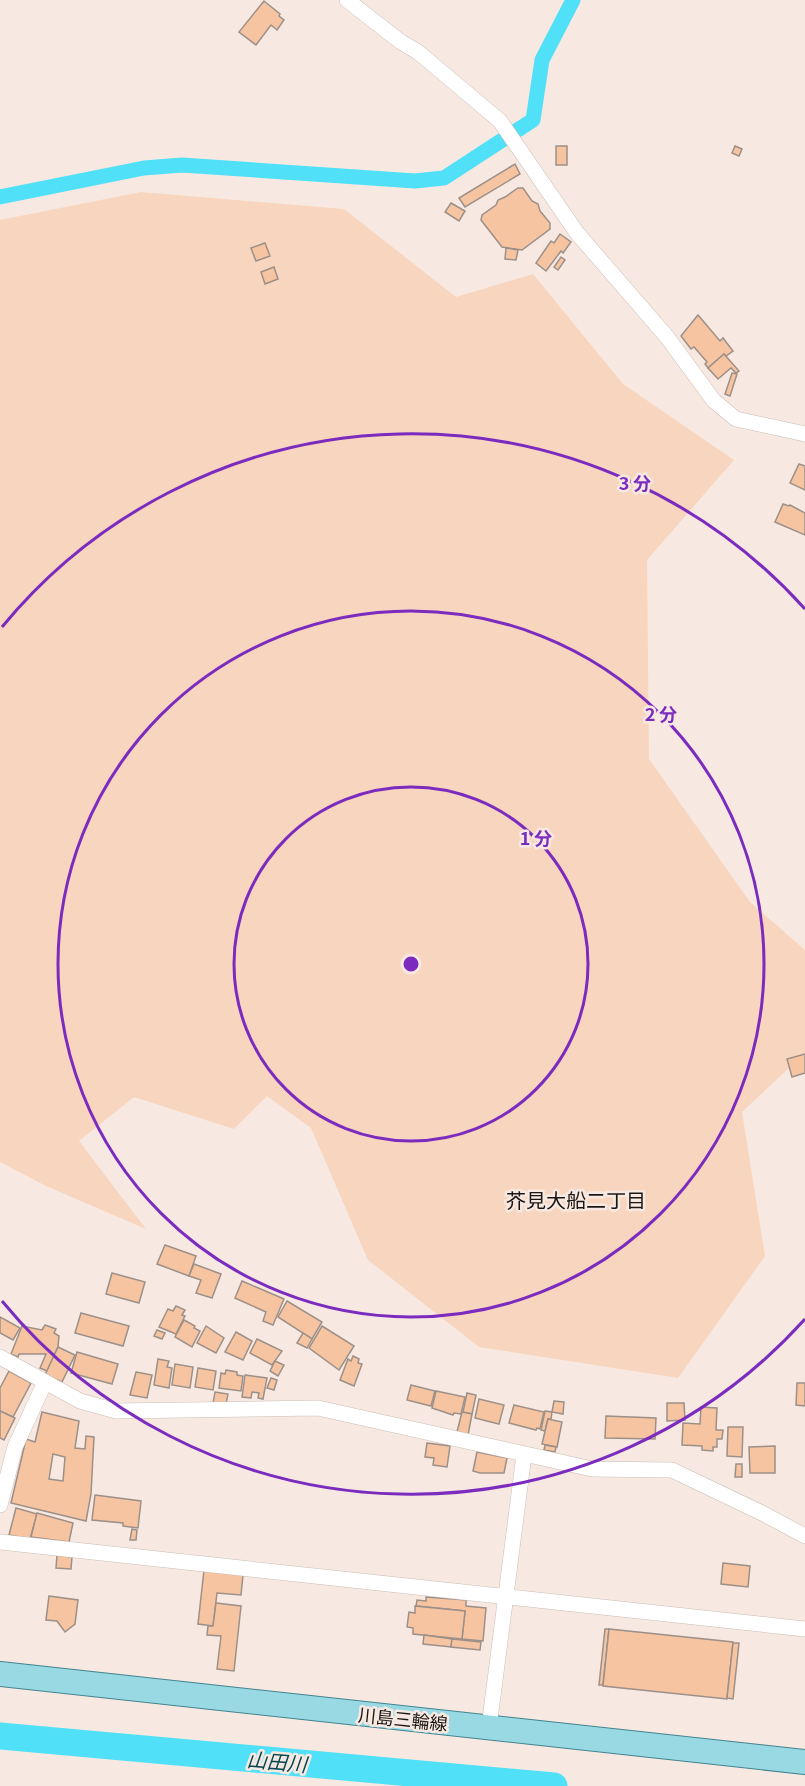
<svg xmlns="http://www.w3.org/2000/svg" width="805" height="1786" viewBox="0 0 805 1786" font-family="Georgia,'Noto Sans JP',serif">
  <rect width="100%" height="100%" fill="#f7e9e1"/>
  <polygon fill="#f8d5be" points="141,192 344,209 456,297 533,274 623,384 734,460 647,560 649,759 750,902 805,950 805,1053 742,1112 765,1256 678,1378 479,1347 368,1260 311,1128 267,1096 234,1129 134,1097 79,1141 146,1229 46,1186 0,1162 0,220"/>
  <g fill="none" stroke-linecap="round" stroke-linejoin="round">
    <polyline stroke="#50e0f8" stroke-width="15" points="0,197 144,168 182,165 415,181 444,178 533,120 542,60 573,0"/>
    <polyline stroke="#50e0f8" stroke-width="27" points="0,1736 554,1786"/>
  </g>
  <g fill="#f7c4a2" stroke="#9c9088" stroke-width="1.5" fill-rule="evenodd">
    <polygon points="264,1 280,14 279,16 284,20 277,30 271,25 256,45 239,32"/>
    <rect x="556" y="146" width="11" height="19"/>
    <polygon points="735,146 742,149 739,156 732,153"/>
    <polygon points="515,164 520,174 465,207 459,198"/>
    <polygon points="518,188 523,188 532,201 538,204 540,211 550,223 550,229 522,250 502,247 481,220 482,215 496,205 498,200 505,197"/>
    <polygon points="451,203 465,211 459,221 445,212"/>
    <polygon points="560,234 571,242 563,253 561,251 546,271 536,263 551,241 554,243"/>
    <polygon points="265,243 270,256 256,261 251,248"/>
    <polygon points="506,248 518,250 516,260 505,259"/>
    <polygon points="561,257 565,260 558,270 554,267"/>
    <polygon points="274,267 278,279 265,284 261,272"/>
    <polygon points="698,315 720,341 723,338 733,351 726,356 724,354 708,368 705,364 707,362 694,347 691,349 681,336"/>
    <polygon points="724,354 739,371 736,373 731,368 718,379 708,368"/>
    <polygon points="732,373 737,374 730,396 725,394"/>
    <polygon points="799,464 805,466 805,490 790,483"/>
    <polygon points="783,504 789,506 790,505 805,513 805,535 775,522"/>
    <polygon points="805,1054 805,1073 792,1077 787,1059"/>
    <polygon points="165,1245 196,1256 189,1276 157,1264"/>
    <polygon points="194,1264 221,1274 212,1298 196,1293 201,1280 189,1276"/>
    <polygon points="112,1273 145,1282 139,1303 106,1294"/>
    <polygon points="242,1281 284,1299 273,1325 263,1321 266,1312 235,1298"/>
    <polygon points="287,1301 322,1322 312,1339 278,1317"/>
    <polygon points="176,1306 185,1310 182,1315 185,1316 176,1334 159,1327 168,1309 173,1311"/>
    <polygon points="81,1313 129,1326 123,1346 75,1333"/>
    <polygon points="0,1317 20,1328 13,1340 0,1333"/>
    <polygon points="184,1320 195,1326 194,1328 200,1331 192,1347 175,1337"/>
    <polygon points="45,1325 56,1329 54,1333 59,1336 58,1347 47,1371 40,1368 46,1354 19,1354 18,1357 11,1354 22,1326 42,1330"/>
    <polygon points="206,1326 224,1338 216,1353 197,1343"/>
    <polygon points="322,1326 354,1346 339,1370 309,1348"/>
    <polygon points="157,1330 165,1333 162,1339 154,1336"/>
    <polygon points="236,1332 252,1341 243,1360 225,1352"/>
    <polygon points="303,1333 312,1339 307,1348 297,1343"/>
    <polygon points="257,1339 282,1351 272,1365 250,1353"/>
    <polygon points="58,1347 75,1355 62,1382 45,1375"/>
    <polygon points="77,1352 118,1364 112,1384 71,1373"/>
    <polygon points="353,1356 359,1359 358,1363 362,1364 354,1386 340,1380 348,1359 351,1361"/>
    <polygon points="158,1359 169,1361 167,1367 172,1368 169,1388 154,1385"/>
    <polygon points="275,1361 284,1365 278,1376 270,1371"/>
    <polygon points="175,1364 193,1367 190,1388 172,1385"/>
    <polygon points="198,1368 216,1371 213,1390 195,1387"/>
    <polygon points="226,1370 237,1372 237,1375 243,1376 241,1391 219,1388 221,1373 225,1374"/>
    <polygon points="9,1371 31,1383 13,1417 0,1411 0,1388"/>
    <polygon points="136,1372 152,1375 147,1398 130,1395"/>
    <polygon points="245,1375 267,1378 263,1399 258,1398 259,1393 252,1392 251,1398 242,1397"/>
    <polygon points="271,1378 277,1380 274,1390 267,1388"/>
    <polygon points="797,1383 805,1383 805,1406 796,1405"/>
    <polygon points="411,1385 435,1391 431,1406 407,1400"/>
    <polygon points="436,1391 465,1397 461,1414 454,1413 453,1415 432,1408"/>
    <polygon points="215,1392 228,1394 226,1404 213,1403"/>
    <polygon points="467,1393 476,1395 472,1414 463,1412"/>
    <polygon points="479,1399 504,1405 499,1424 475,1418"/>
    <polygon points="554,1401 564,1402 563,1414 552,1412"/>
    <polygon points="667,1403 684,1403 685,1420 667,1421"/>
    <polygon points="514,1405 544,1412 540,1429 537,1428 536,1430 509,1423"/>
    <polygon points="701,1407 717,1408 716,1430 723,1430 722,1439 717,1439 717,1447 713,1447 713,1451 702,1450 702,1446 682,1445 683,1423 700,1424"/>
    <polygon points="0,1411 15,1418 4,1440 0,1438"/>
    <polygon points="545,1411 552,1412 551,1419 548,1419 545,1431 541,1430"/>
    <path d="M 42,1412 L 79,1421 L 75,1448 L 85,1449 L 86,1436 L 94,1437 L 91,1494 L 86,1521 L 11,1503 L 26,1439 L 35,1442 ZM 53,1454 L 65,1457 L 63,1481 L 49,1479 Z"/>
    <polygon points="462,1412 472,1414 468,1435 457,1432"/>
    <polygon points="606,1416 656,1418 655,1439 605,1438"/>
    <polygon points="548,1419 562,1422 557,1447 542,1444"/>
    <polygon points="728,1427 743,1427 742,1457 727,1456"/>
    <polygon points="427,1443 450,1446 447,1467 433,1465 434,1458 425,1457"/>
    <polygon points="545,1445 556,1447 555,1452 544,1450"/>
    <polygon points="775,1446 775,1473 750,1473 749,1447"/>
    <polygon points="477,1452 507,1458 504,1473 480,1473 473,1471"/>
    <polygon points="736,1464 742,1464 742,1477 735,1477"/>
    <polygon points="95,1495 141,1501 138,1528 123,1526 123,1523 92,1520"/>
    <polygon points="16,1508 37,1514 30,1539 9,1535"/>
    <polygon points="37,1513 73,1523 69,1542 31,1537"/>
    <polygon points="132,1529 137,1530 136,1540 130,1540"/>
    <polygon points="57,1555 72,1557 71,1569 56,1568"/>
    <polygon points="723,1563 750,1566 748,1587 721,1584"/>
    <polygon points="204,1570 243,1575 241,1595 217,1593 213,1626 198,1624"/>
    <polygon points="49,1596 78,1600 75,1624 65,1632 57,1621 46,1620"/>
    <polygon points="426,1597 466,1600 466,1606 486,1608 483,1641 462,1639 465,1611 416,1606 417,1600 426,1601"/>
    <polygon points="216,1603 241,1606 234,1671 217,1669 221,1636 207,1635 208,1626 213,1626"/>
    <polygon points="415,1606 465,1611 462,1639 413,1634 413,1628 407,1627 409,1612 415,1613"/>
    <polygon points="605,1629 609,1629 603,1685 599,1685"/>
    <polygon points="609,1629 733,1642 727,1699 603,1686"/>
    <polygon points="424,1635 452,1639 451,1647 423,1644"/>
    <polygon points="452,1639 481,1642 480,1650 451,1647"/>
    <polygon points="733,1643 739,1643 733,1699 727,1698"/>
  </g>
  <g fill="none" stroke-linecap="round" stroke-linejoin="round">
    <g stroke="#cbbeb6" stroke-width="16">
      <g id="street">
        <polyline points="347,0 401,42 418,52 500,121 577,233 667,337 714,401 736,419 805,434"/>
        <polyline points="0,1357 80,1401 116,1411 318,1408 592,1469 672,1470 762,1513 805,1536"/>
        <polyline points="0,1505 15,1447 45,1382"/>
        <polyline points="0,1542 805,1629"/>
        <polyline points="489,1727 524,1455"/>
      </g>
    </g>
    <g stroke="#41848f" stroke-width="26">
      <polyline id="primary" points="0,1674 805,1762"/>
    </g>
    <use href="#street" stroke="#fff" stroke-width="15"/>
    <use href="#primary" stroke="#99d9e4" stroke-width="24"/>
  </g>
  <g fill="none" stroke="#7b2cbf" stroke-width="3">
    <circle cx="411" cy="964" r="177"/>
    <circle cx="411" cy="964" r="353"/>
    <path d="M805 1319A530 530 0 0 1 2 1301M2 627A530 530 0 0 1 805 609"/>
  </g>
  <g text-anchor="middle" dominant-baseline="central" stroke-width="5" stroke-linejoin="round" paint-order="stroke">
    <g font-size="18" fill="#1b1613" stroke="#f7e9e1">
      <text transform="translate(403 1718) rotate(6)">川島三輪線</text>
    </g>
    <g font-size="20" fill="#1b1613" stroke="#f7e9e1">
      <text x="576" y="1199">芥見大船二丁目</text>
    </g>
    <g font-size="20" font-style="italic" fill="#044751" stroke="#f7e9e1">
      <text transform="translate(277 1761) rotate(5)">山田川</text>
    </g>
  </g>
  <circle cx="411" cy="964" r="9" fill="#7b2cbf" stroke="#f7e9e1" stroke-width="3"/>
  <g font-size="18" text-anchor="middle" font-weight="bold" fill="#7b2cbf" stroke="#f7e9e1" stroke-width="5" stroke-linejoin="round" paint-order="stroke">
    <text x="635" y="490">3 分</text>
    <text x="661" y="721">2 分</text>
    <text x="536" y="845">1 分</text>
  </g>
</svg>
